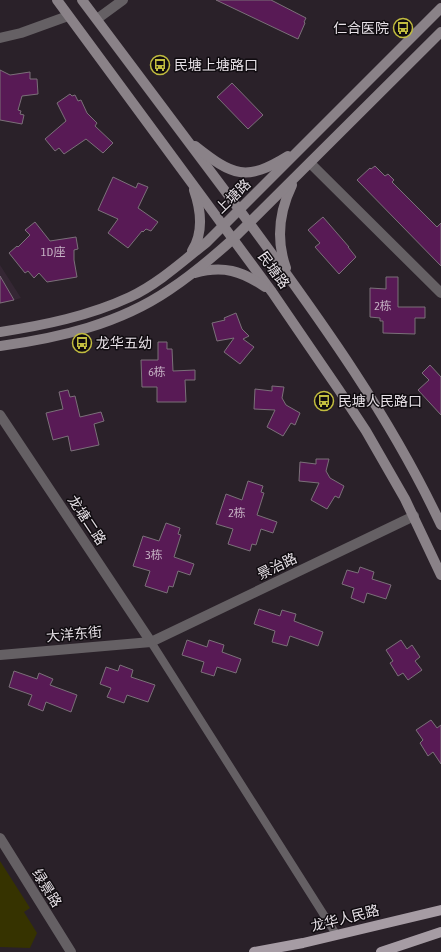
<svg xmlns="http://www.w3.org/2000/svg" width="441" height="952" viewBox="0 0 441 952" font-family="'Asap Condensed','Noto Sans SC',sans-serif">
  <rect width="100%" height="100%" fill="#2a2129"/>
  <polygon fill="#352734" points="0,265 21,298 0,304"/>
  <polygon fill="#363300" points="0,861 30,908 24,912 37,933 30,948 0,947"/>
  <g fill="#581a55" stroke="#7b7079">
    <polygon points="216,0 271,0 306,18 304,22 305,23 298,39"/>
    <polygon points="0,70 10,75 30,72 30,79 37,79 38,94 22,96 18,110 21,111 20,114 24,115 22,124 0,120"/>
    <polygon points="232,83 263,115 248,129 217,97"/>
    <polygon points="70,94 72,96 75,95 78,101 81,100 87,113 97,123 95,126 113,143 103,153 86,139 64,154 59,148 55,151 45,139 66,121 57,103"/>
    <polygon points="375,166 385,176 388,174 394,180 392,182 437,227 441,223 441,266 357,180 370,168 371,169"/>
    <polygon points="113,177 136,188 138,183 148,187 138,208 158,222 151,231 146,229 143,232 142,231 128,248 108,233 118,219 98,210"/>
    <polygon points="323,217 349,247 348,247 356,257 339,274 315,247 320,243 308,230"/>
    <polygon points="35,222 50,241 76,237 78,249 74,250 74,260 77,277 47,282 39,273 34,278 28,271 25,273 9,253 17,246 18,247 30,235 25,230"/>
    <polygon points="0,276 14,300 0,303"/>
    <polygon points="386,277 398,277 398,307 425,307 425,318 415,318 415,334 383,333 383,321 380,321 380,318 370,317 370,288 386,289"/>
    <polygon points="236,313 242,329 249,336 243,339 254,347 240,364 224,352 234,338 217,341 212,323 225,320 224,318"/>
    <polygon points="158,342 167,342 167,349 172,349 173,371 195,370 195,380 185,380 186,402 157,402 157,387 142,387 141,360 158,360"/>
    <polygon points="430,365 441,377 441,415 418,390 429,380 422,373"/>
    <polygon points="272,386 284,387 282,398 286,405 300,413 295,425 291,423 283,436 267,427 275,410 254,409 255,389 272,391"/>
    <polygon points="68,390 70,397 75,396 80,417 101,412 104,421 94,424 99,445 71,451 68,436 53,440 46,413 63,409 59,392"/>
    <polygon points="316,459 329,459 326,471 330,478 344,486 339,498 335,496 327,509 311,500 319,483 299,481 300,462 316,464"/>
    <polygon points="248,481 263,486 261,492 264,493 257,515 277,522 273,533 261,529 256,545 252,544 250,551 228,544 233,529 216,524 226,494 242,500"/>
    <polygon points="166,523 180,528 178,534 181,535 174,557 194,564 190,575 178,571 173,587 169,586 167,593 145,586 150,571 133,566 143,536 159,541"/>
    <polygon points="360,567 374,572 372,579 391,585 386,599 367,593 364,603 351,598 354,588 342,584 347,570 358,573"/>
    <polygon points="259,609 280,616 282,610 296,614 294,621 323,632 318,646 290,636 287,646 272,642 275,631 254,624"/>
    <polygon points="187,640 207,647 209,640 224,645 222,652 241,659 236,673 217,667 214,676 201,672 204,662 182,655"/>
    <polygon points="401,640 407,649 412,645 420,657 415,661 422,670 408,680 403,673 398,676 390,663 393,661 386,650"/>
    <polygon points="120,665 133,670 131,677 155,685 148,702 127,695 124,703 107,697 111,688 100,684 106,667 118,671"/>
    <polygon points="14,671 37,679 39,673 53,679 50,685 77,695 71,712 46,702 43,711 28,705 32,695 9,687"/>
    <polygon points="431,720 437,728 441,725 441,764 433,752 428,756 420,743 423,740 416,730"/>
  </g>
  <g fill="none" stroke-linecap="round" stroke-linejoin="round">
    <polyline stroke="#656064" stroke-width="8" points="151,642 336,934"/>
    <g stroke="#656064" stroke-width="10">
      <polyline points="97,19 123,0"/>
      <polyline points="0,38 21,33 68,16"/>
      <polyline points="310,163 441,293"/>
      <polyline points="0,655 151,642 414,516"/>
      <polyline points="0,838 71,952"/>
    </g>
    <polyline stroke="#656064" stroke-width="10" points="0,415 151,642"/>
    <g stroke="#8a8288" stroke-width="10">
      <polyline points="57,0 272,292 339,390 366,431 405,499 441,575"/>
      <path d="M 82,0 C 139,76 196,152 253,228 C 322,322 391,418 441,525"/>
      <path d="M 195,146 C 233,176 246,182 288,156"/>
      <path d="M 192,251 C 204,232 201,210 194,190"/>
      <path d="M 286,268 C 276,240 279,212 292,185"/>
      <path d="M 195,273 C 223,265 242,271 265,287"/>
      <path d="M 0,332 C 45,325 89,316 130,297 C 158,284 183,261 207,242 L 441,8"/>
      <path d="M 0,346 C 59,338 119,324 169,290 C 192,275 213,257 233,239 L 441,32"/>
    </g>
    <g stroke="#a69ca4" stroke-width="10">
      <polyline points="254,952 303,943 441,910"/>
      <polyline points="381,952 441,932"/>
    </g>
  </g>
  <defs>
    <g id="bus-ring" transform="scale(1)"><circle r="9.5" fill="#100c10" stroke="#c2bd3f" stroke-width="1.5"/><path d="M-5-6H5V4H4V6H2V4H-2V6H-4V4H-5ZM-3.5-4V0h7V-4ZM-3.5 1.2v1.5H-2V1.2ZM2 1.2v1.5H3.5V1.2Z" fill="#c2bd3f"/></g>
  </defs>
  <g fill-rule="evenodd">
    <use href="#bus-ring" x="403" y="28"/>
    <use href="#bus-ring" x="160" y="65"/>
    <use href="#bus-ring" x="82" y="343"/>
    <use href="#bus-ring" x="324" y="401"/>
  </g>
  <g text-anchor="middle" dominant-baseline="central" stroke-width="3" stroke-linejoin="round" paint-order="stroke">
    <g font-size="12" fill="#c3afc2">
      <text x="53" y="252">1D座</text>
      <text x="383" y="306">2栋</text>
      <text x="157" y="372">6栋</text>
      <text x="237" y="513">2栋</text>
      <text x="154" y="555">3栋</text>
    </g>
    <g font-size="14" fill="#e7e1e7" stroke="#100c10" text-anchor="start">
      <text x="389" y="28" text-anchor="end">仁合医院</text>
      <text x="174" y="65">民塘上塘路口</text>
      <text x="96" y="343">龙华五幼</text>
      <text x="338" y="401">民塘人民路口</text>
    </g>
    <g font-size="14" fill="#e7e1e7" stroke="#100c10">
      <text transform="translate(233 196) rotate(-44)">上塘路</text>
      <text transform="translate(274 270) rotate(54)">民塘路</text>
      <text transform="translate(87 520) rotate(56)">龙塘二路</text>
      <text transform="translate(277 566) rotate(-26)">景治路</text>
      <text transform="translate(74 634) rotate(-5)">大洋东街</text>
      <text transform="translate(47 888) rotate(58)">绿景路</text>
      <text transform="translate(345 918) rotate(-14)">龙华人民路</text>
    </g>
  </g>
</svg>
